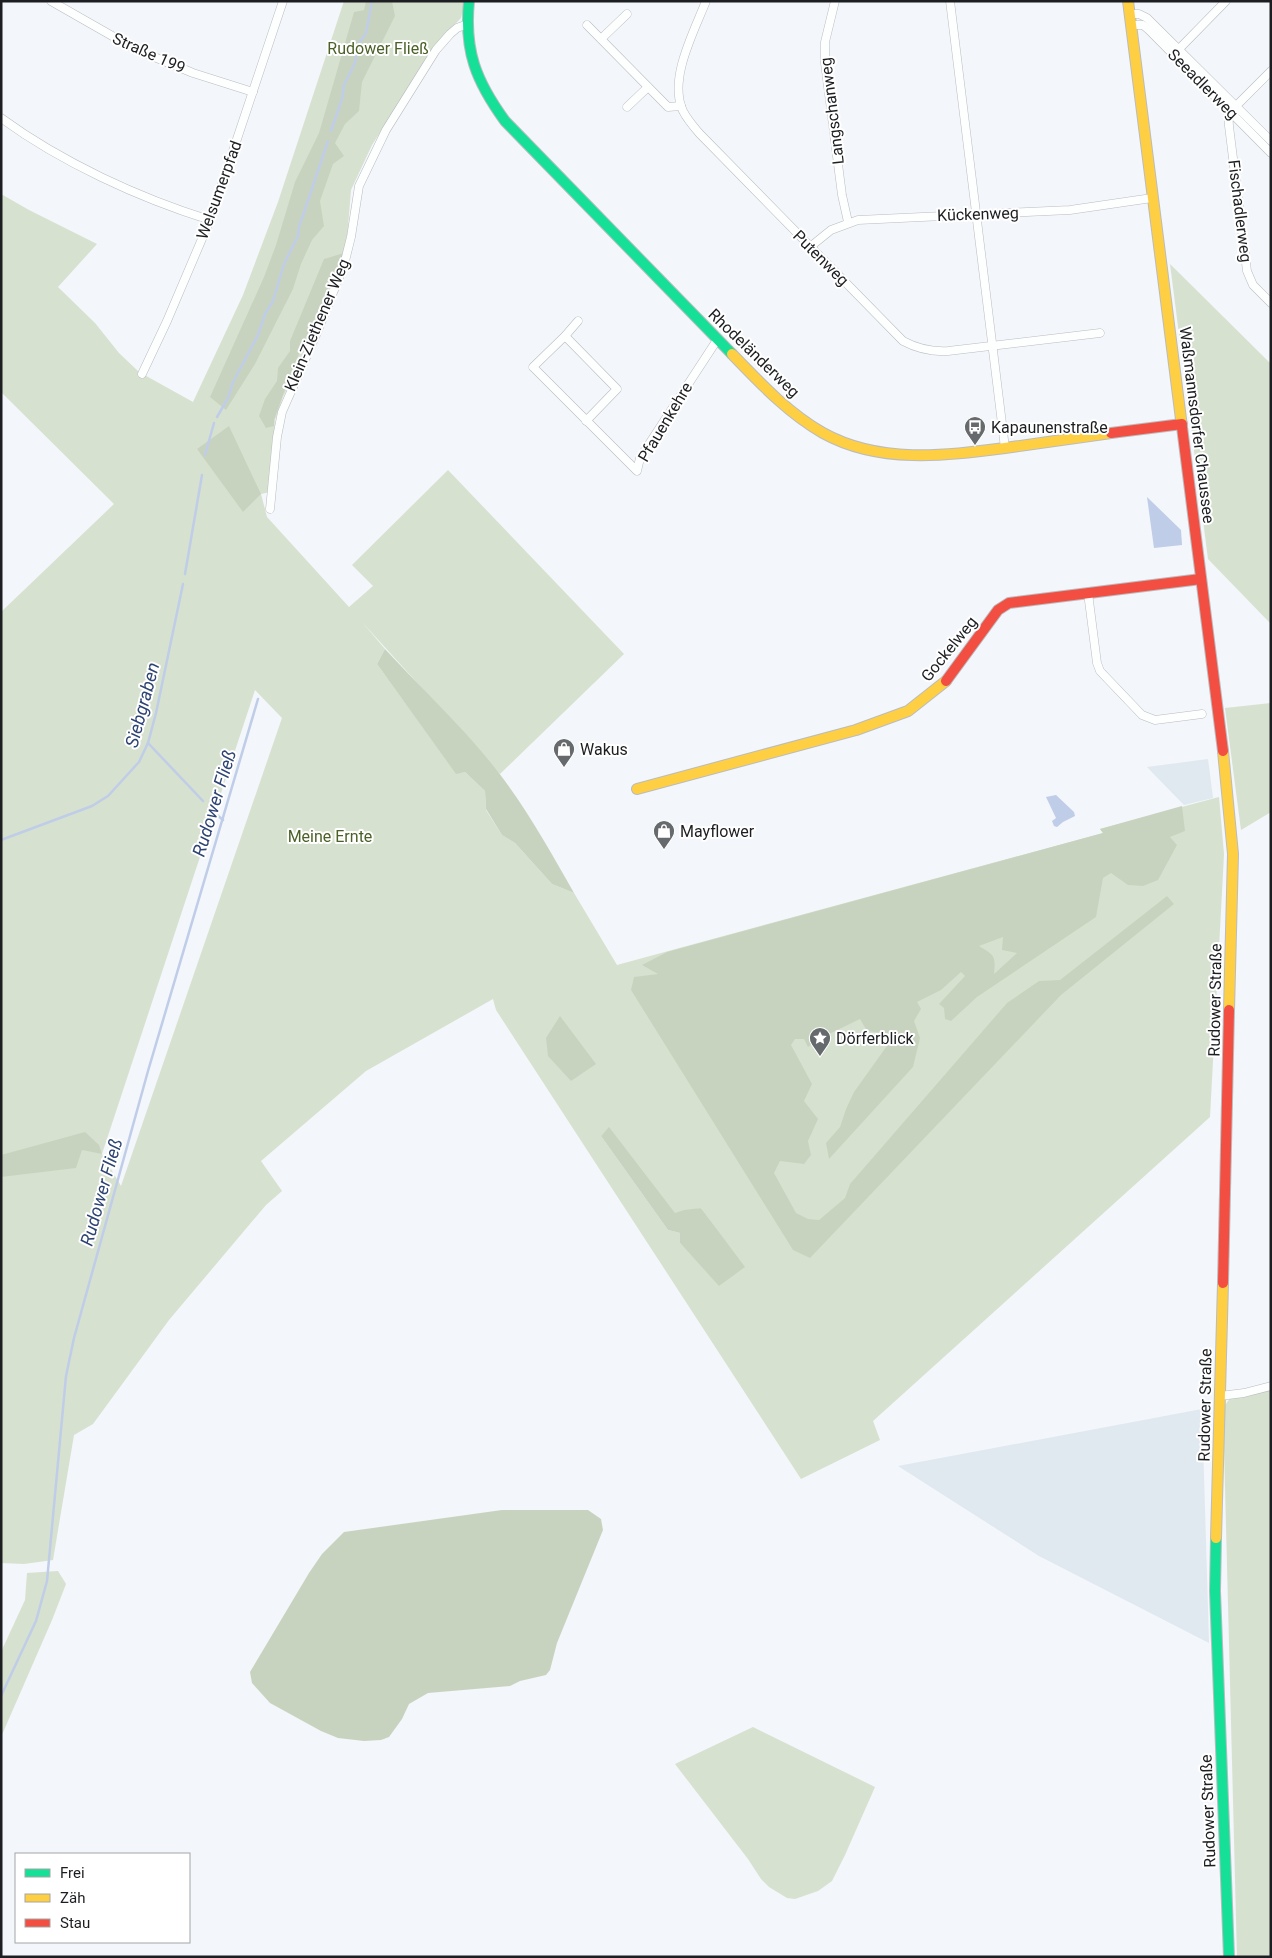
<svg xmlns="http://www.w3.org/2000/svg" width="1272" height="1958" viewBox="0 0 1272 1958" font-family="Roboto,sans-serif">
  <rect width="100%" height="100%" fill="#f3f6fa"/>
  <g fill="#e0e8f0">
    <polygon points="1208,759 1213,798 1184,805 1147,767"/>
    <polygon points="1202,1409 1209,1643 1039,1556 898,1466"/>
  </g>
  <g fill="#d7e1cf" fill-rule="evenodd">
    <path d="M 344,1 L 465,1 L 461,18 L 438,42 L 372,145 L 351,190 L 346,251 L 313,335 L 283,397 L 275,420 L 270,492 L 261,494 L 267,517 L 349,607 L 373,586 L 352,565 L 448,470 L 624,654 L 500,774 L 362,622 L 385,649 L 377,664 L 456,773 L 465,772 L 485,791 L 486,810 L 502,835 L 515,843 L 552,884 L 574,893 L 617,965 L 1103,833 L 1100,829 L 1219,797 L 1224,854 L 1210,1117 L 873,1421 L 880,1440 L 801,1479 L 496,1010 L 493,999 L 366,1071 L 261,1161 L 282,1191 L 266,1205 L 169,1320 L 93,1424 L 74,1435 L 53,1560 L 24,1564 L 1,1563 L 1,612 L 114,504 L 1,392 L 1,194 L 29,210 L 97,244 L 58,287 L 95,323 L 119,353 L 139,372 L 193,402 L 243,295 L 278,202 ZM 255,690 L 282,718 L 121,1186 L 102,1154 ZM 609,1128 L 675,1214 L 701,1208 L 744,1267 L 719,1285 L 680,1243 L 680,1233 L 668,1230 L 601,1136 Z"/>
    <polygon points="1170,264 1271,364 1271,624 1208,559"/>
    <polygon points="1271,703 1271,812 1241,830 1225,708"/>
    <polygon points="1271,1390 1271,1957 1237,1957 1223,1408 1231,1397"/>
    <polygon points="58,1571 66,1584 52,1620 1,1737 1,1652 25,1600 27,1573"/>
    <polygon points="753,1727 875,1787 845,1855 832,1881 818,1891 795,1899 787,1898 769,1887 761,1879 748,1859 675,1764"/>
  </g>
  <g fill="#c8d3bf" fill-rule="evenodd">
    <polygon points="366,1 392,1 395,16 362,82 359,111 345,124 335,143 344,156 333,164 320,201 324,226 312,240 301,264 293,289 255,364 226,410 210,397 264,277 276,245 295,182 319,133 354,12 364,10"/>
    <polygon points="344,253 292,370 274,420 274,426 266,428 259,416 265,399 277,381 278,368 290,351 290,341 324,259"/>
    <polygon points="229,426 261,494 243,512 197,449"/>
    <path d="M 385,649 C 423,690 465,729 499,773 C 528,811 551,852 574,893 L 552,884 L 515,843 L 502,835 L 486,809 L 485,791 L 465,772 L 456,774 L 377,664 Z"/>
    <path d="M 1182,806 L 1185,831 L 1170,837 L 1177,845 L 1158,880 L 1143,886 L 1128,885 L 1111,873 L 1103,878 L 1096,917 L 977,997 L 951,1021 L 945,1019 L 944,1008 L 939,1004 L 965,976 L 961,972 L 941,990 L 917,1002 L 921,1009 L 914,1021 L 920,1038 L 913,1067 L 829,1159 L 826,1143 L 840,1127 L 846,1109 L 854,1092 L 889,1043 L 882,1033 L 867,1031 L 860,1019 L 827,1035 L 808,1047 L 804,1039 L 795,1039 L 791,1045 L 812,1084 L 804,1101 L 818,1119 L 808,1141 L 811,1155 L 804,1164 L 780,1161 L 774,1173 L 796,1213 L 808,1219 L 819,1220 L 845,1198 L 850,1184 L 1007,1003 L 1039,981 L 1060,980 L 1167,896 L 1174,904 L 1061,995 L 810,1258 L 793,1250 L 631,990 L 634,977 L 658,974 L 642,965 L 667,952 L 1103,833 L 1100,829 ZM 1003,937 L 1002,950 L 1017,953 L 994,974 C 996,955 994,955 979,946 Z"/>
    <polygon points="560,1016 596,1064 571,1081 548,1056 546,1038"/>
    <polygon points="609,1127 675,1213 684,1210 701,1208 745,1267 719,1286 680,1243 680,1233 668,1230 601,1136"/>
    <polygon points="85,1132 99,1145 102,1154 82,1150 76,1168 1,1177 1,1155"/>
    <polygon points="502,1510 588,1510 601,1519 603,1530 557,1643 550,1670 546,1675 520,1681 510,1686 428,1693 409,1704 402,1719 389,1737 381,1740 364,1741 338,1738 321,1731 270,1703 252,1683 250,1672 309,1573 322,1554 344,1532"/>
  </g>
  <g fill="#bfcde8">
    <polygon points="1147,497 1181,530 1182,545 1154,548"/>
    <polygon points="1056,795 1074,812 1075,816 1063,822 1057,827 1054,826 1052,821 1056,818 1046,797"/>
  </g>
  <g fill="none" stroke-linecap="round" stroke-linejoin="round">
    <g stroke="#bfcde8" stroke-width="2.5">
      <polyline points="331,131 342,99 344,85 355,63 357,46 366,33 372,1"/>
      <polyline points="217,417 228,398 233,382 258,335 265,314 273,301 284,264 298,236 299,227 328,141"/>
      <polyline points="205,455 214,423"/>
      <polyline points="185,574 202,475"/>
      <polyline points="148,743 203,801"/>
      <polyline points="217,815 223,820"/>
      <polyline points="1,840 92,806 108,796 139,762 148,743 156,713 183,584"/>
      <polyline points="1,1696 36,1621 47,1581 66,1376 74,1338 148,1071 258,699"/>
    </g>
    <g stroke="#babcbf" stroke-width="9">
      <g id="street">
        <polyline points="51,1 135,49 193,73 253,92"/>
        <path d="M 706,1 C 694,32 668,79 683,111 C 687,119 693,126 699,133 L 903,341 C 918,349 931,352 948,351 L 1100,333"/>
        <polyline points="835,1 825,42 825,63 842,195 848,222"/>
        <polyline points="950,1 1005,448"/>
        <polyline points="1130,14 1139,14 1147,18 1271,141"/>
        <polyline points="587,25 668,107 681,106"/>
        <polyline points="1131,25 1143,25 1149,30 1271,153"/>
        <polyline points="601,39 627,14"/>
        <polyline points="1179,49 1226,1"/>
        <polyline points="1236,106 1271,71"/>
        <polyline points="627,107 648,87"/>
        <polyline points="1228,110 1229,126 1247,271 1253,285 1271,303"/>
        <path d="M 1,118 C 61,162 139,198 210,220"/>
        <polyline points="810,247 831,230 858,220 1070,210 1152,198"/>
        <polyline points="565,336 578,321"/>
        <polyline points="142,374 167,321 210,220 283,1"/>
        <polyline points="586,421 617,389 565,336 533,367 637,471 640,458 717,340"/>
        <polyline points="270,509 277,437 282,412 316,335 344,265 351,237 359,186 386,130 436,50 450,34 457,28 465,25"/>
        <polyline points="1088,593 1097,663 1100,671 1142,715 1155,720 1202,714"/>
        <polyline points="1220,1396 1244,1393 1271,1386"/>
      </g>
    </g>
    <g stroke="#babcbf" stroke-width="12">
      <g id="fast">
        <path d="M 469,1 C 464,51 476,81 505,121 L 732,354"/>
        <polyline points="1216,1538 1215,1591 1229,1957"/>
      </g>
    </g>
    <g stroke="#babcbf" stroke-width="12">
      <g id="slow">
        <polyline points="1128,1 1182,427"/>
        <path d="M 732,354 C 760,383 788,413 823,433 C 879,464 944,456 1005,448 C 1040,443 1075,438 1111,433"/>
        <polyline points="1223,751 1233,854 1229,1010"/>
        <polyline points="637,789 856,730 908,711 946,681"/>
        <polyline points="1216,1538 1223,1283"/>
      </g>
    </g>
    <g stroke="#babcbf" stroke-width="12">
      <g id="jam">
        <polyline points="1182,427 1223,751"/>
        <polyline points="1111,433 1182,424"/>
        <polyline points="946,681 998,610 1009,603 1201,579"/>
        <polyline points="1223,1283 1229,1010"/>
      </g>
    </g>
    <use href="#street" stroke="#fdfefe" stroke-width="8"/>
    <use href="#fast" stroke="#16e098" stroke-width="10"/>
    <use href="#slow" stroke="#ffcf43" stroke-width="10"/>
    <use href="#jam" stroke="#f24e42" stroke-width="10"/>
  </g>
  <defs>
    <g id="bus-pin" transform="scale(1.125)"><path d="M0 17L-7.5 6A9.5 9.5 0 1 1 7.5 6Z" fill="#676a6d" stroke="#fff"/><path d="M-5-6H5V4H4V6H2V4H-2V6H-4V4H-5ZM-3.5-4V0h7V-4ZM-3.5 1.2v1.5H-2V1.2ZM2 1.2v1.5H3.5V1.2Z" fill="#fff"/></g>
    <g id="shop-pin" transform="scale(1.125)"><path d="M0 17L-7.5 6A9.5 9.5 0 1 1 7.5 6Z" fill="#676a6d" stroke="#fff"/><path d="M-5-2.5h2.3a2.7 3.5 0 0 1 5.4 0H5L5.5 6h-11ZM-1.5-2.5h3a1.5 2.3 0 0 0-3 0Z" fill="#fff"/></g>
    <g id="sight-pin" transform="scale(1.125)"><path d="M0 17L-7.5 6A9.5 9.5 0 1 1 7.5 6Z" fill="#676a6d" stroke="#fff"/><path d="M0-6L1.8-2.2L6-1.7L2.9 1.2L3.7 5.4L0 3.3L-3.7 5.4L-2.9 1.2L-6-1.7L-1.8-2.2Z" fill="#fff"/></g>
  </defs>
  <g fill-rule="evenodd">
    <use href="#bus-pin" x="975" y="427"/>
    <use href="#shop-pin" x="564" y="749"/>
    <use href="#shop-pin" x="664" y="831"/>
    <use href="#sight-pin" x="820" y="1038"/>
  </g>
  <g text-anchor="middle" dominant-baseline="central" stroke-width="4" stroke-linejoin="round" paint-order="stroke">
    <g font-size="16" fill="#4a6027" stroke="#fff">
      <text x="378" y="48">Rudower Fließ</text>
      <text x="330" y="836">Meine Ernte</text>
    </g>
    <g font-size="16" fill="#1c1e21" stroke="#fff">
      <text transform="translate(149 53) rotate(24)">Straße 199</text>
      <text transform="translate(1203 84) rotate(45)">Seeadlerweg</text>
      <text transform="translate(832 111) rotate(-97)">Langschanweg</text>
      <text transform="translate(219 190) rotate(-70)">Welsumerpfad</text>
      <text transform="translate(1240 211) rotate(83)">Fischadlerweg</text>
      <text transform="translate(978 214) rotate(-2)">Kückenweg</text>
      <text transform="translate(821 258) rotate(45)">Putenweg</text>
      <text transform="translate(317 325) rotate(-67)">Klein-Ziethener Weg</text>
      <text transform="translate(754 353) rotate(44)">Rhodeländerweg</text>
      <text transform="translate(665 422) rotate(-59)">Pfauenkehre</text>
      <text transform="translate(1197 425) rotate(83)">Waßmannsdorfer Chaussee</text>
      <text transform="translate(949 649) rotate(-51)">Gockelweg</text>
      <text transform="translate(1215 1000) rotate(-89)">Rudower Straße</text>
      <text transform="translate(1205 1405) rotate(-89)">Rudower Straße</text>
      <text transform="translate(1208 1811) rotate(-92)">Rudower Straße</text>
    </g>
    <g font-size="16" fill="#1c1e21" stroke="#fff" text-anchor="start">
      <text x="991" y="427">Kapaunenstraße</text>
      <text x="580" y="749">Wakus</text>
      <text x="680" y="831">Mayflower</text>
      <text x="836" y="1038">Dörferblick</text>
    </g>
    <g font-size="18" font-style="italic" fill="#2d4373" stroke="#fff">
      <text transform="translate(142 705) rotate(-75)">Siebgraben</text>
      <text transform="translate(214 803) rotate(-73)">Rudower Fließ</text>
      <text transform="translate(101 1192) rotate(-74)">Rudower Fließ</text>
    </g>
  </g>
  <rect width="1272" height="1958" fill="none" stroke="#1c1e21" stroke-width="5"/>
  <rect x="15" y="1853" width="175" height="90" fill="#ffffff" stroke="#a4a5a6"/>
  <rect x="25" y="1869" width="25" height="8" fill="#16e098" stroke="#a4a5a6"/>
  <text x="60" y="1878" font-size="15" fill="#1c1e21">Frei</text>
  <rect x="25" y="1894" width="25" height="8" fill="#ffcf43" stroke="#a4a5a6"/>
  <text x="60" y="1903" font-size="15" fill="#1c1e21">Zäh</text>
  <rect x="25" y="1919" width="25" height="8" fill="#f24e42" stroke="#a4a5a6"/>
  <text x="60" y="1928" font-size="15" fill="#1c1e21">Stau</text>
</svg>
